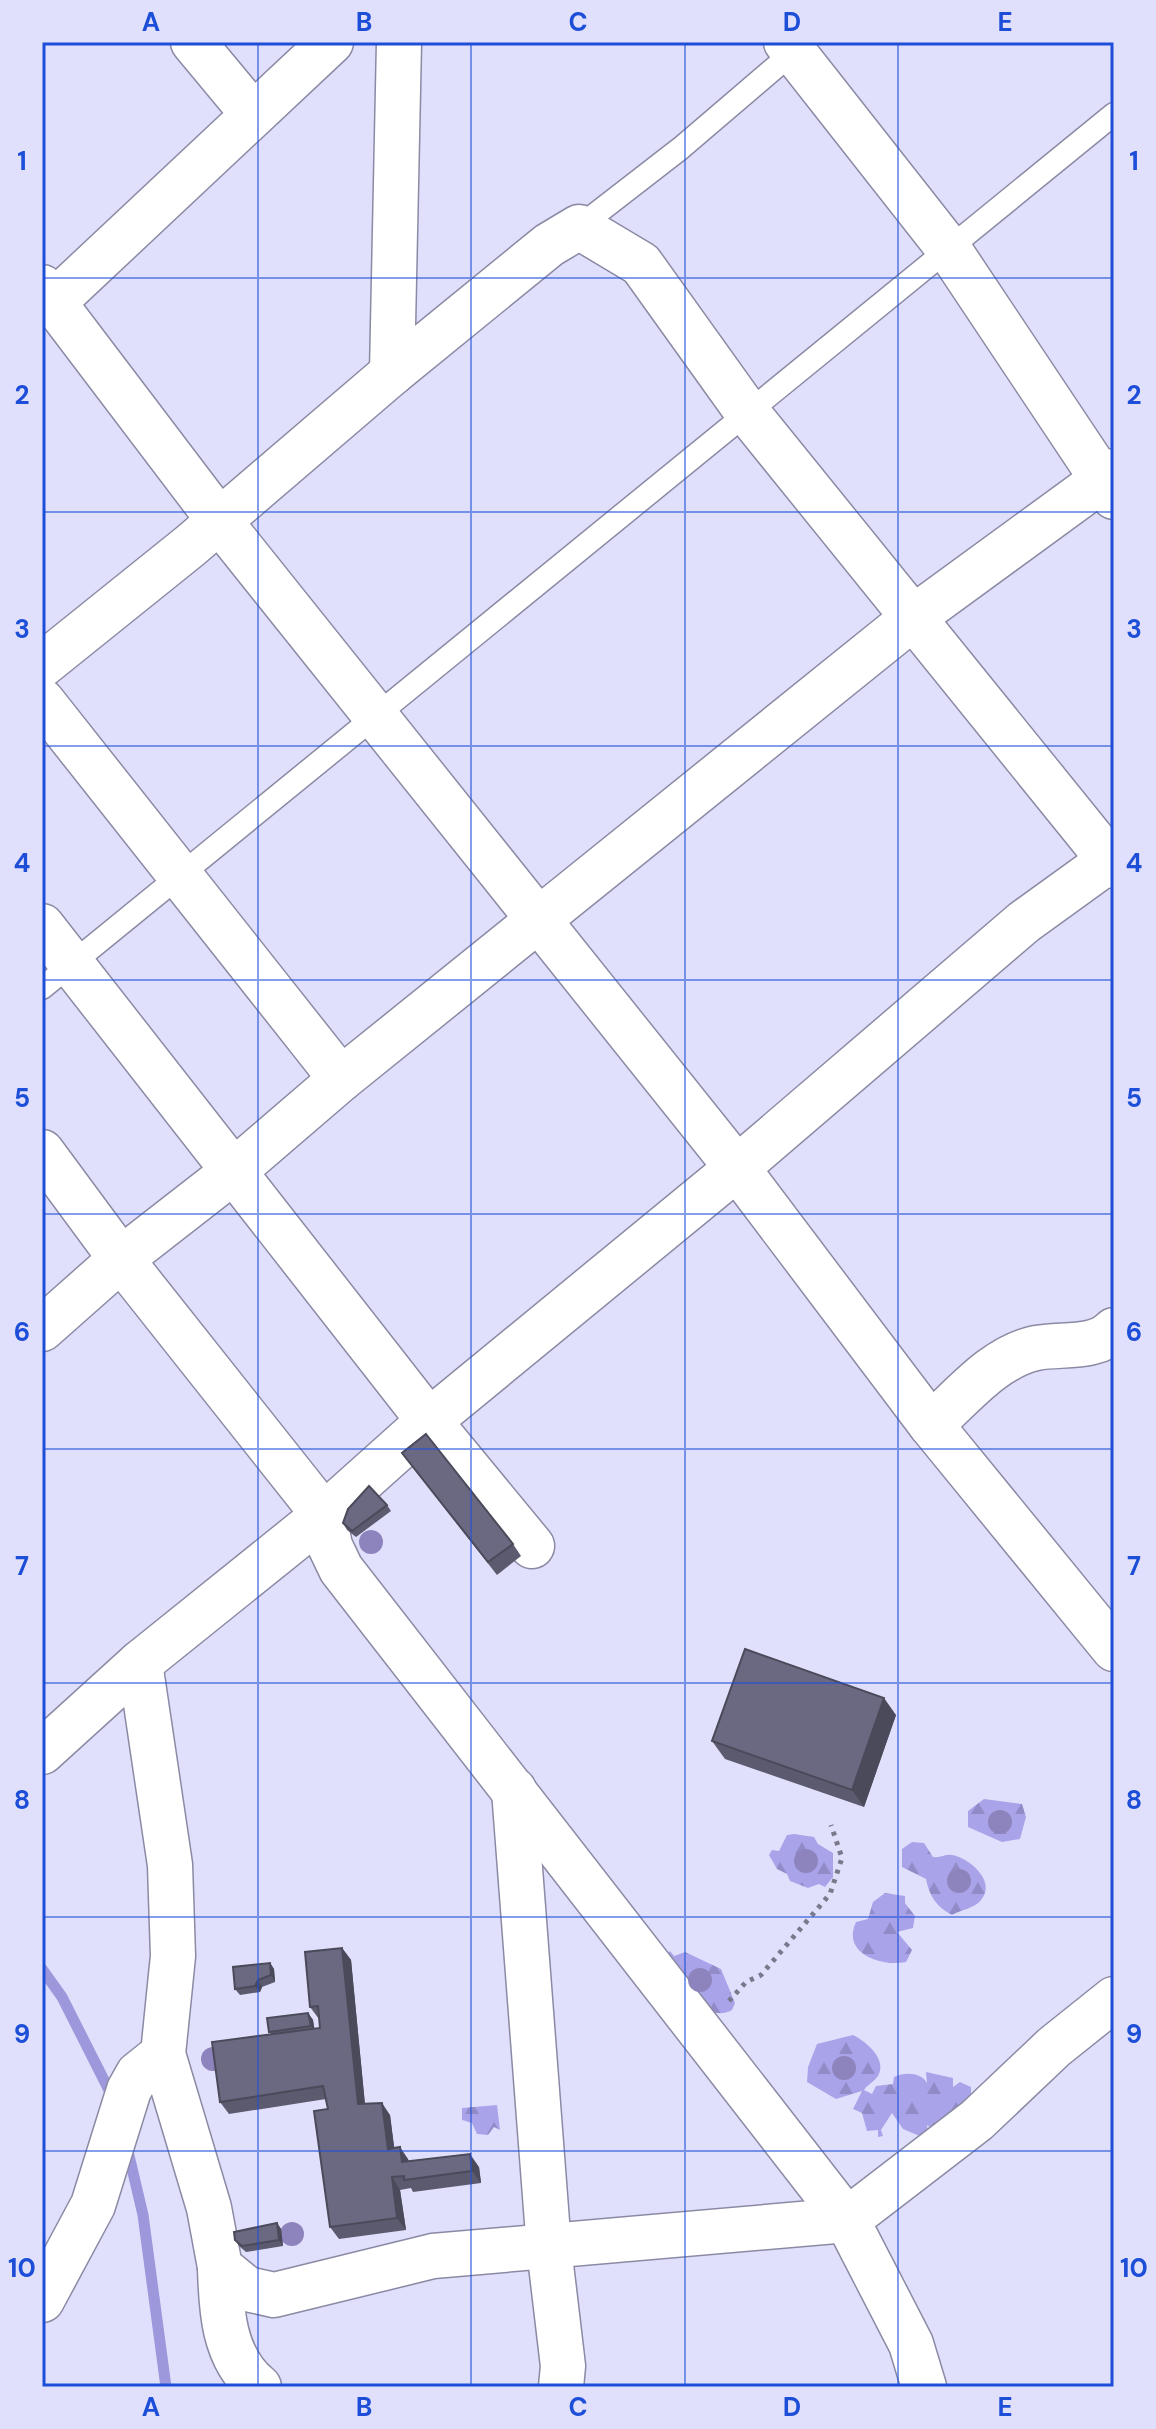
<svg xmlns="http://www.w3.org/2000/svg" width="1156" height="2429" viewBox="0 0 1156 2429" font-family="'DM Sans',sans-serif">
  <defs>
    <pattern id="forest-firs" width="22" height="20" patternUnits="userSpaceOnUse" patternTransform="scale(2)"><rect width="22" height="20" fill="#a9a3e9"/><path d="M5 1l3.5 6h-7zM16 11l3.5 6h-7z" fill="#918bc7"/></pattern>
  </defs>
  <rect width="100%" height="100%" fill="#e1e0fc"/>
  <g fill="url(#forest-firs)">
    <polygon points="984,1799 1022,1804 1026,1817 1020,1839 1002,1842 968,1827 968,1811"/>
    <polygon points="794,1834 814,1837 818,1844 833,1853 833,1877 825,1887 819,1884 808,1888 790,1881 787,1874 777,1869 769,1855 772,1850 779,1851 787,1835"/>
    <path d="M 912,1842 L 924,1843 L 933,1857 C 941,1858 945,1854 952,1855 C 970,1858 997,1882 981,1900 C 974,1909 962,1909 952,1915 C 936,1907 929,1895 926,1879 L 902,1867 L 902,1849 Z"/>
    <path d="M 885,1893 L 905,1896 L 905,1903 L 915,1916 L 913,1928 L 897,1932 L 912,1950 L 906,1962 C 882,1967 841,1954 856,1922 L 868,1919 L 873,1902 Z"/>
    <path d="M 670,1951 L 674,1956 L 685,1952 L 721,1969 L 735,2003 L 732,2010 C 702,2026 680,1977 665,1957 Z"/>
    <path d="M 853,2035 C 866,2041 888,2060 878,2076 C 874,2082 867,2085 864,2090 L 872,2094 L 876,2086 L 893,2084 L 894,2077 C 905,2072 921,2072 927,2083 L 926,2072 L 953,2078 L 953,2087 L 960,2082 L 971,2087 L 971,2096 L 931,2128 L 927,2125 L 928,2133 L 922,2137 L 903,2129 L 892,2113 L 881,2130 L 883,2136 L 878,2137 L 878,2130 L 867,2131 L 862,2113 L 853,2109 L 862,2091 L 836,2099 L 807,2082 L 808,2067 L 817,2044 Z"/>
    <polygon points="497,2105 500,2130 494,2127 488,2135 477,2134 472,2123 462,2120 462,2108"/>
  </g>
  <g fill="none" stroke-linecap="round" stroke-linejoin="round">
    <g stroke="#9d97db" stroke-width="11">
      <polyline points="42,1969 62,1997 114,2100"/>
      <polyline points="127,2147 143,2215 166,2387"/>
    </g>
    <g stroke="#8b8aa4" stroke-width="25">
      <g id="lane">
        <polyline points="579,227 681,148 798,48"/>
        <polyline points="42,988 1114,114"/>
      </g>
    </g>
    <g stroke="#8b8aa4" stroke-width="47">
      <g id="street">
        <polyline points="193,42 252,113"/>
        <polyline points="786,42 948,248 1114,497"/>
        <polyline points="42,287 218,519 737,1168 931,1425 1114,1649"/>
        <polyline points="55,301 331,42"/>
        <polyline points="392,373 399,42"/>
        <polyline points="42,665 190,546 392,373 549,245 579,227 641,264 747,412 1114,866"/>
        <polyline points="42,701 341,1079"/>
        <polyline points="42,926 429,1421 532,1546"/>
        <polyline points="42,1152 121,1259 324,1515 330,1546 341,1569 847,2220 911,2344 924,2387"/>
        <polyline points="42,1329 121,1259 234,1171 341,1079 914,617 1114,471"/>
        <path d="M 931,1425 C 963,1396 994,1357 1036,1348 C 1061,1343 1096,1350 1114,1330"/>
        <polyline points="140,1663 170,1865 173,1956 163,2054 209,2208 220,2267 247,2289 274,2295 433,2256 847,2220 977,2120 1054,2047 1114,1999"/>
        <polyline points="42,1752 140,1663 324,1515 429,1421 737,1168 1024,922 1114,857"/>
        <polyline points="514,1790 549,2248 563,2366 561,2387"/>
        <path d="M 220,2267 C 221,2309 223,2358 259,2387"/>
        <polyline points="42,2300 93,2205 129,2090 138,2074 163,2054"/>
      </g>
    </g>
    <polyline stroke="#7a798c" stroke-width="5" stroke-dasharray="4 6" stroke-linecap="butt" points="729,2001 746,1982 761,1975 830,1894 842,1858 831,1825"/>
    <use href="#lane" stroke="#fff" stroke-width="22"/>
    <use href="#street" stroke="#fff" stroke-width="44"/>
  </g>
  <g fill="#8d84bd">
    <circle cx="371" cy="1542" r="12"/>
    <circle cx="1000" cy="1822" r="12"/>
    <circle cx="806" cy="1861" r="12"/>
    <circle cx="959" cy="1881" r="12"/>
    <circle cx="700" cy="1980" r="12"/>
    <circle cx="213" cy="2059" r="12"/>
    <circle cx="844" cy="2068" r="12"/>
    <circle cx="292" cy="2234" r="12"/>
  </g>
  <g fill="#5b5a6f">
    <polygon points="402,1453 513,1544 521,1556 497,1575"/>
    <polygon points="387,1505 391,1511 356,1537 347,1530 343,1523"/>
    <polygon points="896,1715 864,1807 725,1759 712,1741"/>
    <polygon points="342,1948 351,1960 365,2104 390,2115 394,2148 408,2159 409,2162 479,2167 481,2183 413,2192 411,2188 400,2190 406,2230 339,2239 330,2227 328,2109 326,2099 229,2114 220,2102 271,2034 269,2032 308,2013 313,2020 314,2029 320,2028 319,2019 310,2007"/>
    <polygon points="270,1963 274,1969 275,1982 262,1987 260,1992 240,1995 235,1989"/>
    <polygon points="277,2223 281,2229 283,2246 246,2252 239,2246 235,2240"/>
  </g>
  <g fill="#4a4a5a">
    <polygon points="884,1698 896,1715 864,1807 852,1790"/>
    <polygon points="342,1948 351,1960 366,2116 358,2104"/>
    <polygon points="270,1963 274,1969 275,1982 271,1975"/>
    <polygon points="258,1980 262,1987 260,1992 255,1986"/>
    <polygon points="308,2013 313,2020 315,2032 311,2026"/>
    <polygon points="382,2103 390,2115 396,2161 388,2149"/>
    <polygon points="400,2147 408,2159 411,2175 402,2162"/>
    <polygon points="470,2154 479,2167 481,2183 472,2171"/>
    <polygon points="392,2177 400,2190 406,2230 397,2218"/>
    <polygon points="277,2223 281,2229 283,2246 279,2240"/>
  </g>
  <g fill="#6a6981" stroke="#4a4a5a" stroke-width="2">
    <polygon points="426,1434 513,1544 488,1562 402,1453"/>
    <polygon points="369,1486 387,1505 352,1531 343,1523 348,1509"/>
    <polygon points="745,1649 884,1698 852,1790 712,1741"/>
    <polygon points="342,1948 358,2104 382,2103 388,2149 400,2147 402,2162 470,2154 472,2171 404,2180 404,2176 392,2177 397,2218 330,2227 314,2111 328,2109 323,2086 220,2102 212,2042 320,2028 318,2006 310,2007 305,1952"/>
    <polygon points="270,1963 271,1975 258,1980 255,1986 235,1989 233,1967"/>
    <polygon points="308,2013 311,2026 269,2032 267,2018"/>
    <polygon points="277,2223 279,2240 242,2246 235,2240 234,2232"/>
  </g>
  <path fill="none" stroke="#1d4ed8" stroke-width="2" stroke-opacity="0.55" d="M 258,42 L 258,2387M 471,42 L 471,2387M 685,42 L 685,2387M 898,42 L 898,2387M 42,278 L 1114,278M 42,512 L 1114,512M 42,746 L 1114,746M 42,980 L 1114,980M 42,1214 L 1114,1214M 42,1449 L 1114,1449M 42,1683 L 1114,1683M 42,1917 L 1114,1917M 42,2151 L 1114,2151"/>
  <rect width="1156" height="2429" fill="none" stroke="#e1e0fc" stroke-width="88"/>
  <rect x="44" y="44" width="1068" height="2341" fill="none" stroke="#1d4ed8" stroke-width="3"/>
  <g font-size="26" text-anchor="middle" font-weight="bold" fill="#1d4ed8">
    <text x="151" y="31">A</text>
    <text x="364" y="31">B</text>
    <text x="578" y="31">C</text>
    <text x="792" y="31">D</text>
    <text x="1005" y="31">E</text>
    <text x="22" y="170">1</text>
    <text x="1134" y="170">1</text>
    <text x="22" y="404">2</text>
    <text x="1134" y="404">2</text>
    <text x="22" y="638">3</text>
    <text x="1134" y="638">3</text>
    <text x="22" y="872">4</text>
    <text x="1134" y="872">4</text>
    <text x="22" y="1107">5</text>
    <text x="1134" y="1107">5</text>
    <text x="22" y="1341">6</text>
    <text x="1134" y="1341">6</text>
    <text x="22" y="1575">7</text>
    <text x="1134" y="1575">7</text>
    <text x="22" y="1809">8</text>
    <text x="1134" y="1809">8</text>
    <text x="22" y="2043">9</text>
    <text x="1134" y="2043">9</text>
    <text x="22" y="2277">10</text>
    <text x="1134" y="2277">10</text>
    <text x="151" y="2416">A</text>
    <text x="364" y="2416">B</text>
    <text x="578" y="2416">C</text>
    <text x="792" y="2416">D</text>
    <text x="1005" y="2416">E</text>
  </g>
</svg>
